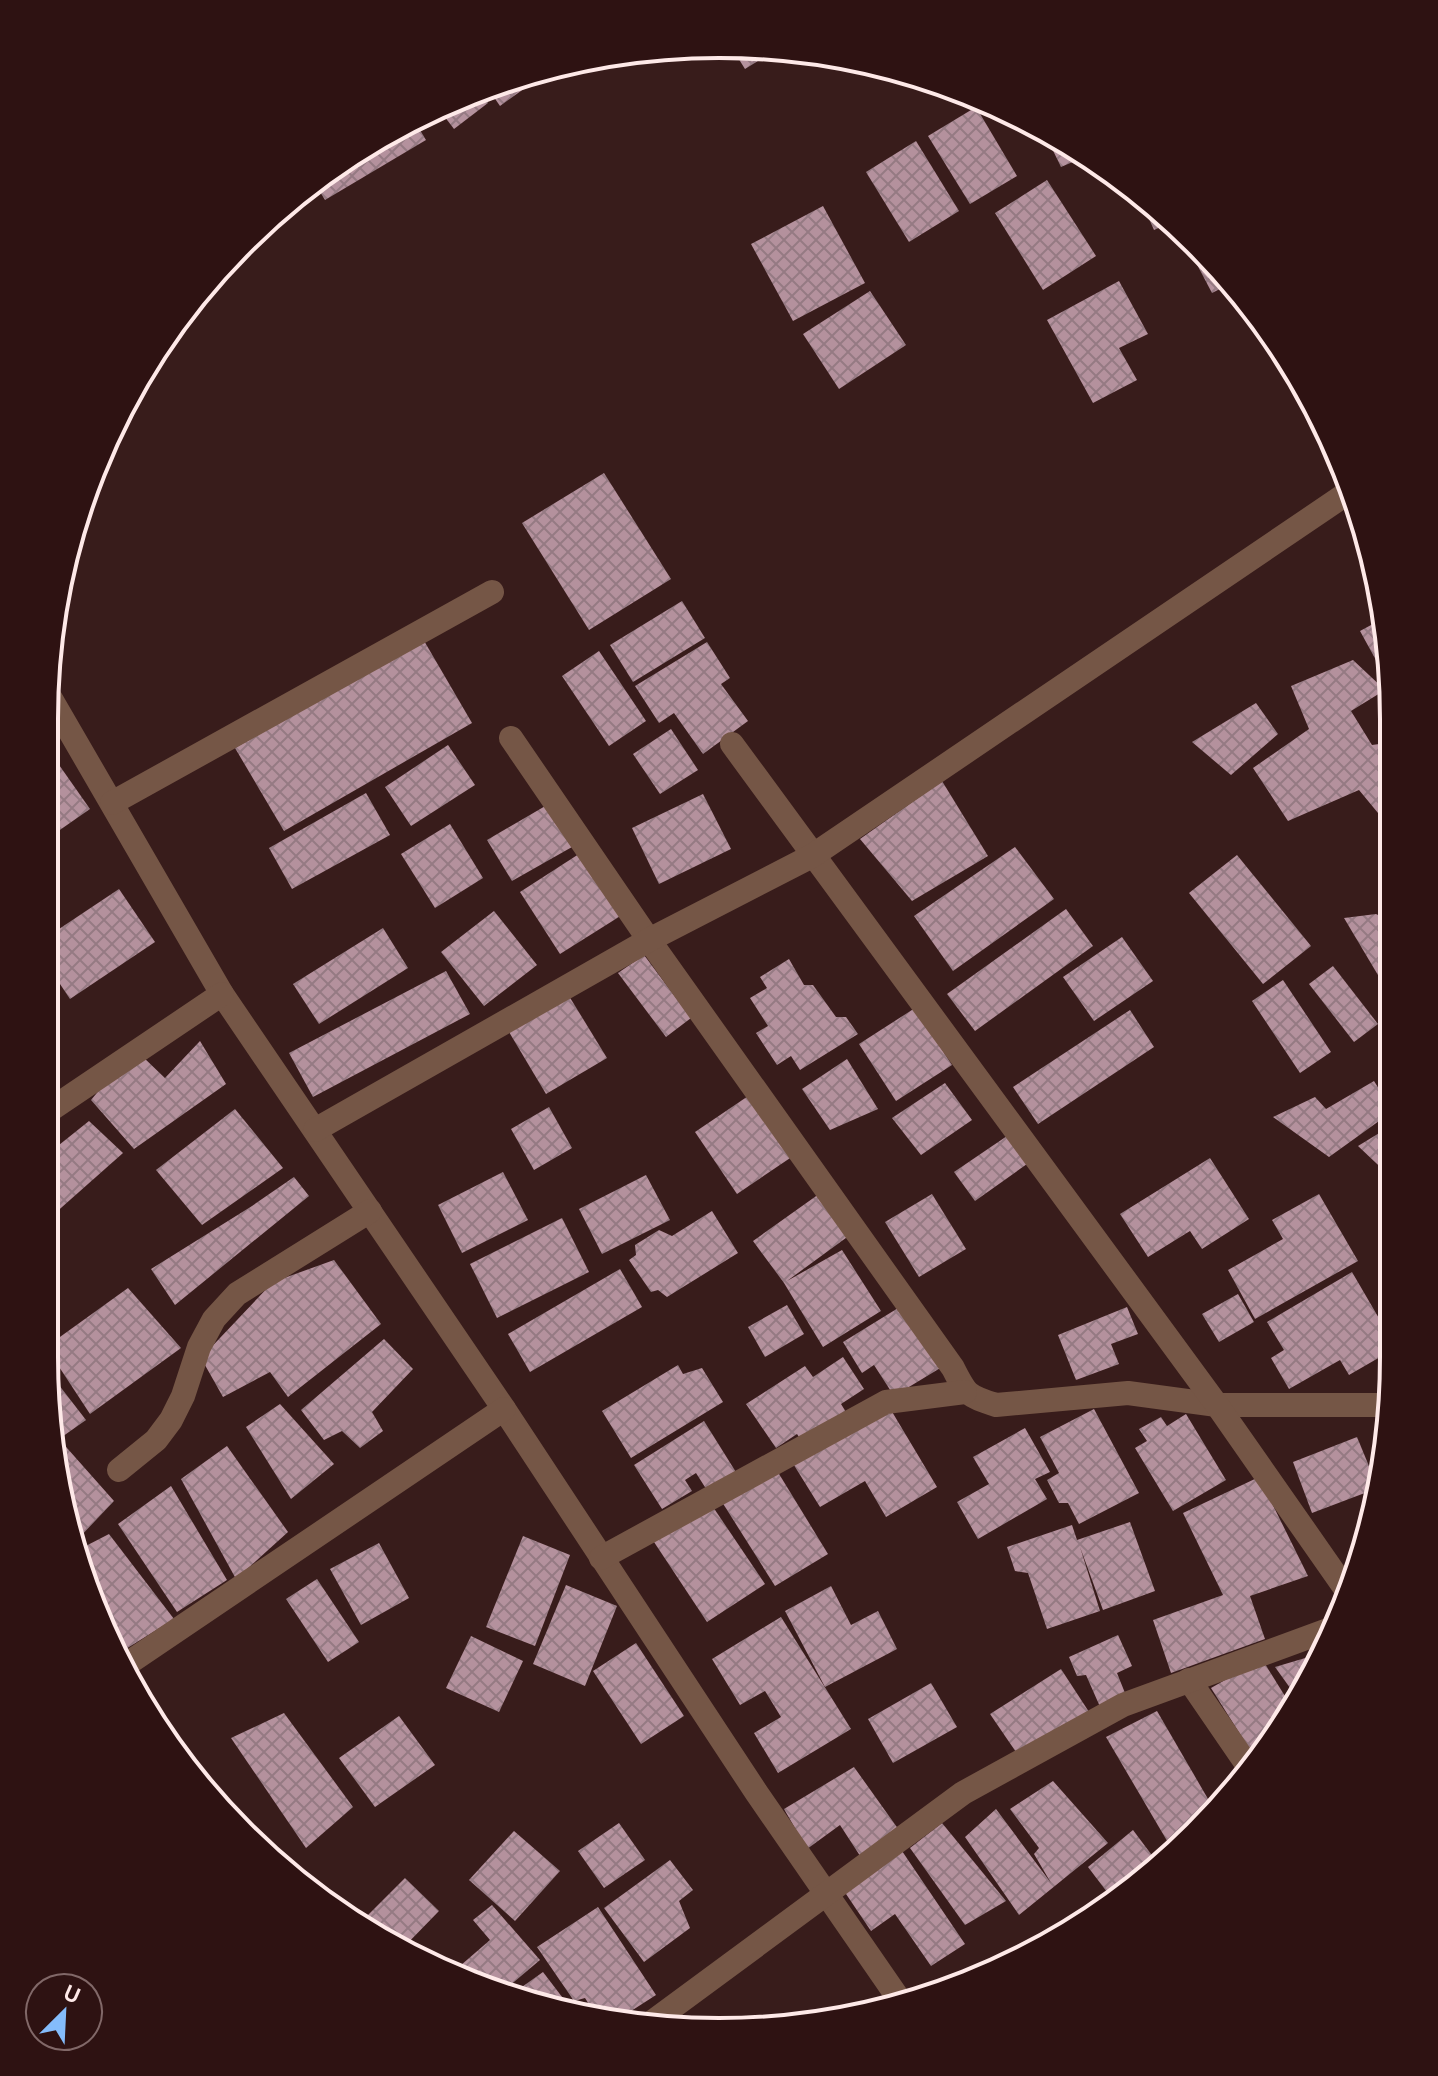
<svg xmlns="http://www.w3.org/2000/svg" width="1438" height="2076" viewBox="0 0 1438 2076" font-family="'DM Sans',sans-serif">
  <defs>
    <pattern id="building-cross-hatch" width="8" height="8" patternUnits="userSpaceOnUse" patternTransform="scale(2)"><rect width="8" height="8" fill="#b4919d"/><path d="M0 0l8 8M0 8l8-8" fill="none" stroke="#957a83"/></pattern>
  </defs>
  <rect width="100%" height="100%" fill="#381c1b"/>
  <g fill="url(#building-cross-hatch)">
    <polygon points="730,45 776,50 745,69"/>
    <polygon points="553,68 500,106 487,87"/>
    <polygon points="479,90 488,103 454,129 438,108 461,95"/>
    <polygon points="976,107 1017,176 970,204 928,136"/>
    <polygon points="414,120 426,140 325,200 314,182 344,158"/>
    <polygon points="1043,130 1053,136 1089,155 1061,167"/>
    <polygon points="916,141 959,211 909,242 866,172"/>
    <polygon points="1047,180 1096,256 1043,290 995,213"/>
    <polygon points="309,186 315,196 260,229 259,227"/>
    <polygon points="1138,194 1172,222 1154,230"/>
    <polygon points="823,206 865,283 793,321 751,244"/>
    <polygon points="1188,235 1197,242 1228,285 1212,293 1183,238"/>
    <polygon points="1119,281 1148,334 1119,348 1137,380 1093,403 1047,320"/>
    <polygon points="870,291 906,345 839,389 803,334"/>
    <polygon points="604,473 671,579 589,630 522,523"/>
    <polygon points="682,601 705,638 633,682 610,645"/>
    <polygon points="1384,618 1387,643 1389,664 1384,657 1377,662 1360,631"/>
    <polygon points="423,639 472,723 284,831 235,748"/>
    <polygon points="707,642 730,678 721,684 748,721 703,754 674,713 659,723 635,686"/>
    <polygon points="599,651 646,721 609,746 562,676"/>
    <polygon points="1353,660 1385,690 1351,711 1372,745 1394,742 1394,802 1391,802 1378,813 1359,790 1288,821 1253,768 1309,729 1291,686"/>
    <polygon points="1256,703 1278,734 1231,775 1192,742"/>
    <polygon points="671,729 698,770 660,794 633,754"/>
    <polygon points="448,745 475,785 411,826 385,787"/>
    <polygon points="57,762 90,809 44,841 44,771"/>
    <polygon points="942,781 988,856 912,901 860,839"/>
    <polygon points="366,793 390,835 292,889 269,848"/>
    <polygon points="703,794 731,849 659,884 632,828"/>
    <polygon points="547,805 572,847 512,881 487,840"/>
    <polygon points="450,824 483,878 435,908 401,854"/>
    <polygon points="1015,847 1054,899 953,971 914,916"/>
    <polygon points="582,852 622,915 560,954 520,892"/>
    <polygon points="1237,855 1311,946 1263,984 1189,893"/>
    <polygon points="119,889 155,942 70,999 44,960 44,939"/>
    <polygon points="1066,909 1093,946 975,1031 947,994"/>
    <polygon points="494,911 537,965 484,1006 441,952"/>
    <polygon points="1376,914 1394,922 1394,1002 1344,918"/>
    <polygon points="383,928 408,968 319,1024 293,984"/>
    <polygon points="1122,937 1153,981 1094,1021 1063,977"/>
    <polygon points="644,955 691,1018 666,1037 618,973"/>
    <polygon points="789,959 804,985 813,985 836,1017 846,1017 858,1034 800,1070 791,1056 777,1065 756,1033 768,1026 750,998 767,988 760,977"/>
    <polygon points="1333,966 1378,1024 1354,1042 1309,984"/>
    <polygon points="446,971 470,1014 313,1097 289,1053"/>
    <polygon points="1283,980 1331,1052 1300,1073 1252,1001"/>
    <polygon points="569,996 607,1058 546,1094 509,1032"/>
    <polygon points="915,1008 952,1065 896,1101 859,1044"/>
    <polygon points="1130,1010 1154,1047 1038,1124 1013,1087"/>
    <polygon points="200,1041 226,1084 134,1149 91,1100 106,1082 142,1056 165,1078"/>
    <polygon points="847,1059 878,1109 830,1130 802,1089"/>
    <polygon points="1374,1081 1393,1111 1329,1157 1273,1117 1315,1097 1326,1109"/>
    <polygon points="945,1083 972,1120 921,1155 892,1118"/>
    <polygon points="760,1088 802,1150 737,1194 695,1132"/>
    <polygon points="549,1107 572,1148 534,1170 511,1129"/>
    <polygon points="235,1109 283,1168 202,1225 156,1170"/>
    <polygon points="89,1121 123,1153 44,1223 44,1157"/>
    <polygon points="1394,1124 1394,1180 1358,1146"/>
    <polygon points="1007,1136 1027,1164 975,1201 954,1172"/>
    <polygon points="1210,1158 1249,1219 1202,1249 1190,1231 1148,1257 1120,1214"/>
    <polygon points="503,1172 528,1220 462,1253 438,1205"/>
    <polygon points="646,1175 670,1220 602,1254 579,1209"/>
    <polygon points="294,1177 309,1196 175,1305 151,1269 252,1206"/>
    <polygon points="819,1194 850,1235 787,1281 842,1250 881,1311 823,1347 784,1283 753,1241"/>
    <polygon points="932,1194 966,1249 919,1277 885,1222"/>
    <polygon points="1319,1194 1358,1261 1255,1319 1228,1270 1283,1239 1272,1220"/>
    <polygon points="712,1211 738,1253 667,1297 658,1290 651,1292 629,1260 636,1255 635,1245 659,1230 672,1236"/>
    <polygon points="562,1218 589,1272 497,1318 470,1264"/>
    <polygon points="334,1260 381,1324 288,1397 270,1372 223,1397 201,1358 273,1282"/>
    <polygon points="620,1269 642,1307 530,1372 508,1334"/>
    <polygon points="1352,1272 1394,1344 1394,1349 1349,1375 1340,1360 1289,1389 1271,1358 1284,1350 1267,1322"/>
    <polygon points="128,1288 181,1348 90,1414 46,1347"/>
    <polygon points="1238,1294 1254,1322 1219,1342 1202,1314"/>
    <polygon points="787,1305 804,1334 765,1357 748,1327"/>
    <polygon points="903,1305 942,1367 894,1396 874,1365 862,1373 843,1342"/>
    <polygon points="1127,1307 1138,1334 1111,1344 1119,1364 1076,1380 1058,1335"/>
    <polygon points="384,1339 413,1369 372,1412 383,1431 360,1448 342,1431 324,1440 301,1410"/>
    <polygon points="843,1357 864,1389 841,1404 849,1417 805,1446 797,1434 776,1448 746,1404 805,1366 813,1377"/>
    <polygon points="678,1365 683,1374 702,1368 723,1402 631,1458 602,1411"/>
    <polygon points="45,1367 86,1420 59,1439 114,1501 77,1540 66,1522"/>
    <polygon points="280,1404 334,1464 291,1499 246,1427"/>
    <polygon points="888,1405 937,1487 886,1517 865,1481 820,1507 792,1462"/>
    <polygon points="1094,1409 1139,1493 1079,1524 1068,1503 1059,1503 1047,1480 1059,1473 1040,1437"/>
    <polygon points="1186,1414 1226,1480 1173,1511 1135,1448 1147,1441 1139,1429 1161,1417 1167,1426"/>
    <polygon points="704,1421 739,1477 710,1495 696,1473 685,1480 692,1491 662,1509 634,1465"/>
    <polygon points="1025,1428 1050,1472 1035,1479 1047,1499 978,1539 957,1502 989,1484 973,1457"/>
    <polygon points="1357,1437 1378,1488 1312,1513 1293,1462"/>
    <polygon points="227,1446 288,1532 236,1579 181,1479"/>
    <polygon points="776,1469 828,1554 775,1586 722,1502"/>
    <polygon points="1259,1477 1308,1576 1250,1596 1265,1639 1171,1673 1153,1620 1223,1595 1183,1513"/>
    <polygon points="171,1486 227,1580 177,1612 118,1524"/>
    <polygon points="711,1504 765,1584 707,1622 654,1542"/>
    <polygon points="1130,1522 1155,1591 1103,1610 1080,1547 1100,1611 1047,1629 1028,1573 1015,1571 1007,1547 1072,1525 1077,1540"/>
    <polygon points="109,1534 174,1619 121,1652 76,1551"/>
    <polygon points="523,1536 570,1555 535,1646 486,1627"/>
    <polygon points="379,1543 409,1598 361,1625 330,1569"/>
    <polygon points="317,1579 359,1642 328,1662 286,1599"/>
    <polygon points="566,1585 617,1606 585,1686 533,1664"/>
    <polygon points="831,1586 851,1625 878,1611 897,1649 825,1687 785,1611"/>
    <polygon points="781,1617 851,1729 778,1773 754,1733 781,1717 765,1691 740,1705 712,1659"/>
    <polygon points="1118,1635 1132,1666 1117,1673 1125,1693 1101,1709 1086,1675 1077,1676 1069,1657"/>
    <polygon points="471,1636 523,1661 499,1712 446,1688"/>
    <polygon points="636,1643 684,1716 641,1744 593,1671"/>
    <polygon points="1322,1653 1298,1699 1275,1667"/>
    <polygon points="1262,1659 1293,1709 1280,1732 1257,1761 1211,1688"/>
    <polygon points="1061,1669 1091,1715 1018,1755 990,1714"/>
    <polygon points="931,1683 957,1727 893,1763 868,1719"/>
    <polygon points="147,1704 192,1768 190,1769 158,1732"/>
    <polygon points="1157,1711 1215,1811 1196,1835 1173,1851 1106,1737"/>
    <polygon points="284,1713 353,1807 306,1848 231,1738"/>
    <polygon points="399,1716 435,1765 375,1807 339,1758"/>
    <polygon points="854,1767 904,1837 864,1862 840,1825 807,1849 784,1809"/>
    <polygon points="1053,1781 1108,1843 1019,1915 965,1837 996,1809 1051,1883 1034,1854 1039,1848 1010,1809"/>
    <polygon points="619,1823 645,1860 604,1888 578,1851"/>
    <polygon points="942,1823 1006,1901 965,1925 910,1848"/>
    <polygon points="1133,1830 1157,1862 1110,1896 1088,1867"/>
    <polygon points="514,1831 560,1871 515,1921 469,1880"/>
    <polygon points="902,1851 965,1944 931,1966 895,1914 871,1931 844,1891"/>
    <polygon points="670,1860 693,1890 679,1901 690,1928 644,1962 604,1908"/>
    <polygon points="405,1878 439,1911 405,1946 363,1920"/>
    <polygon points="492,1905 540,1960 502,1992 460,1980 453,1972 490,1940 473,1920"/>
    <polygon points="598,1907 656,1995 614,2022 597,2017 585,1998 574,2001 537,1947"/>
    <polygon points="543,1972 569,2006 565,2008 512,1994"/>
  </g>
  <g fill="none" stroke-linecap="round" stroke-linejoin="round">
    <g stroke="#755646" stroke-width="24">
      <polyline points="47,692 222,994 504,1409 756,1792 901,2002"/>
      <path d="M 511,738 L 649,940 L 953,1368 C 966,1394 967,1396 996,1405 L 1128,1393 L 1217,1405 L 1389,1405"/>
      <polyline points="732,744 1217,1405 1349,1594"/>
      <polyline points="112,803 492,592"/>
      <polyline points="44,1114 222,994"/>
      <polyline points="315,1130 649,940 812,856 1349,492"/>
      <polyline points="119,1470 156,1440 171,1420 183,1396 199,1347 214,1319 237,1294 370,1211"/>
      <polyline points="601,1558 886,1402 965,1392"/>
      <polyline points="127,1664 504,1409"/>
      <polyline points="1189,1680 1250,1769"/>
      <polyline points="647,2026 963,1793 1123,1705 1336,1627"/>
    </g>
  </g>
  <path d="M0 0H1438V2076H0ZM719 58H719A661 661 0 0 1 1380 719V1357A661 661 0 0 1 719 2018H719A661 661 0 0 1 58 1357V719A661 661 0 0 1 719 58Z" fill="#2e1212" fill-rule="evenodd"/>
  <path fill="none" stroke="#fee9e8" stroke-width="4" d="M719 58H719A661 661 0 0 1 1380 719V1357A661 661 0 0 1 719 2018H719A661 661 0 0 1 58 1357V719A661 661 0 0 1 719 58Z"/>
  <g transform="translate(64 2012) rotate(24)"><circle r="38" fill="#2e1212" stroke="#816868" stroke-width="2"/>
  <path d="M0-6L14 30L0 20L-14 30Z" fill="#84bcfb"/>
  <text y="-12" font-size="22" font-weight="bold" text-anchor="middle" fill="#fee9e8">U</text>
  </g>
</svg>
